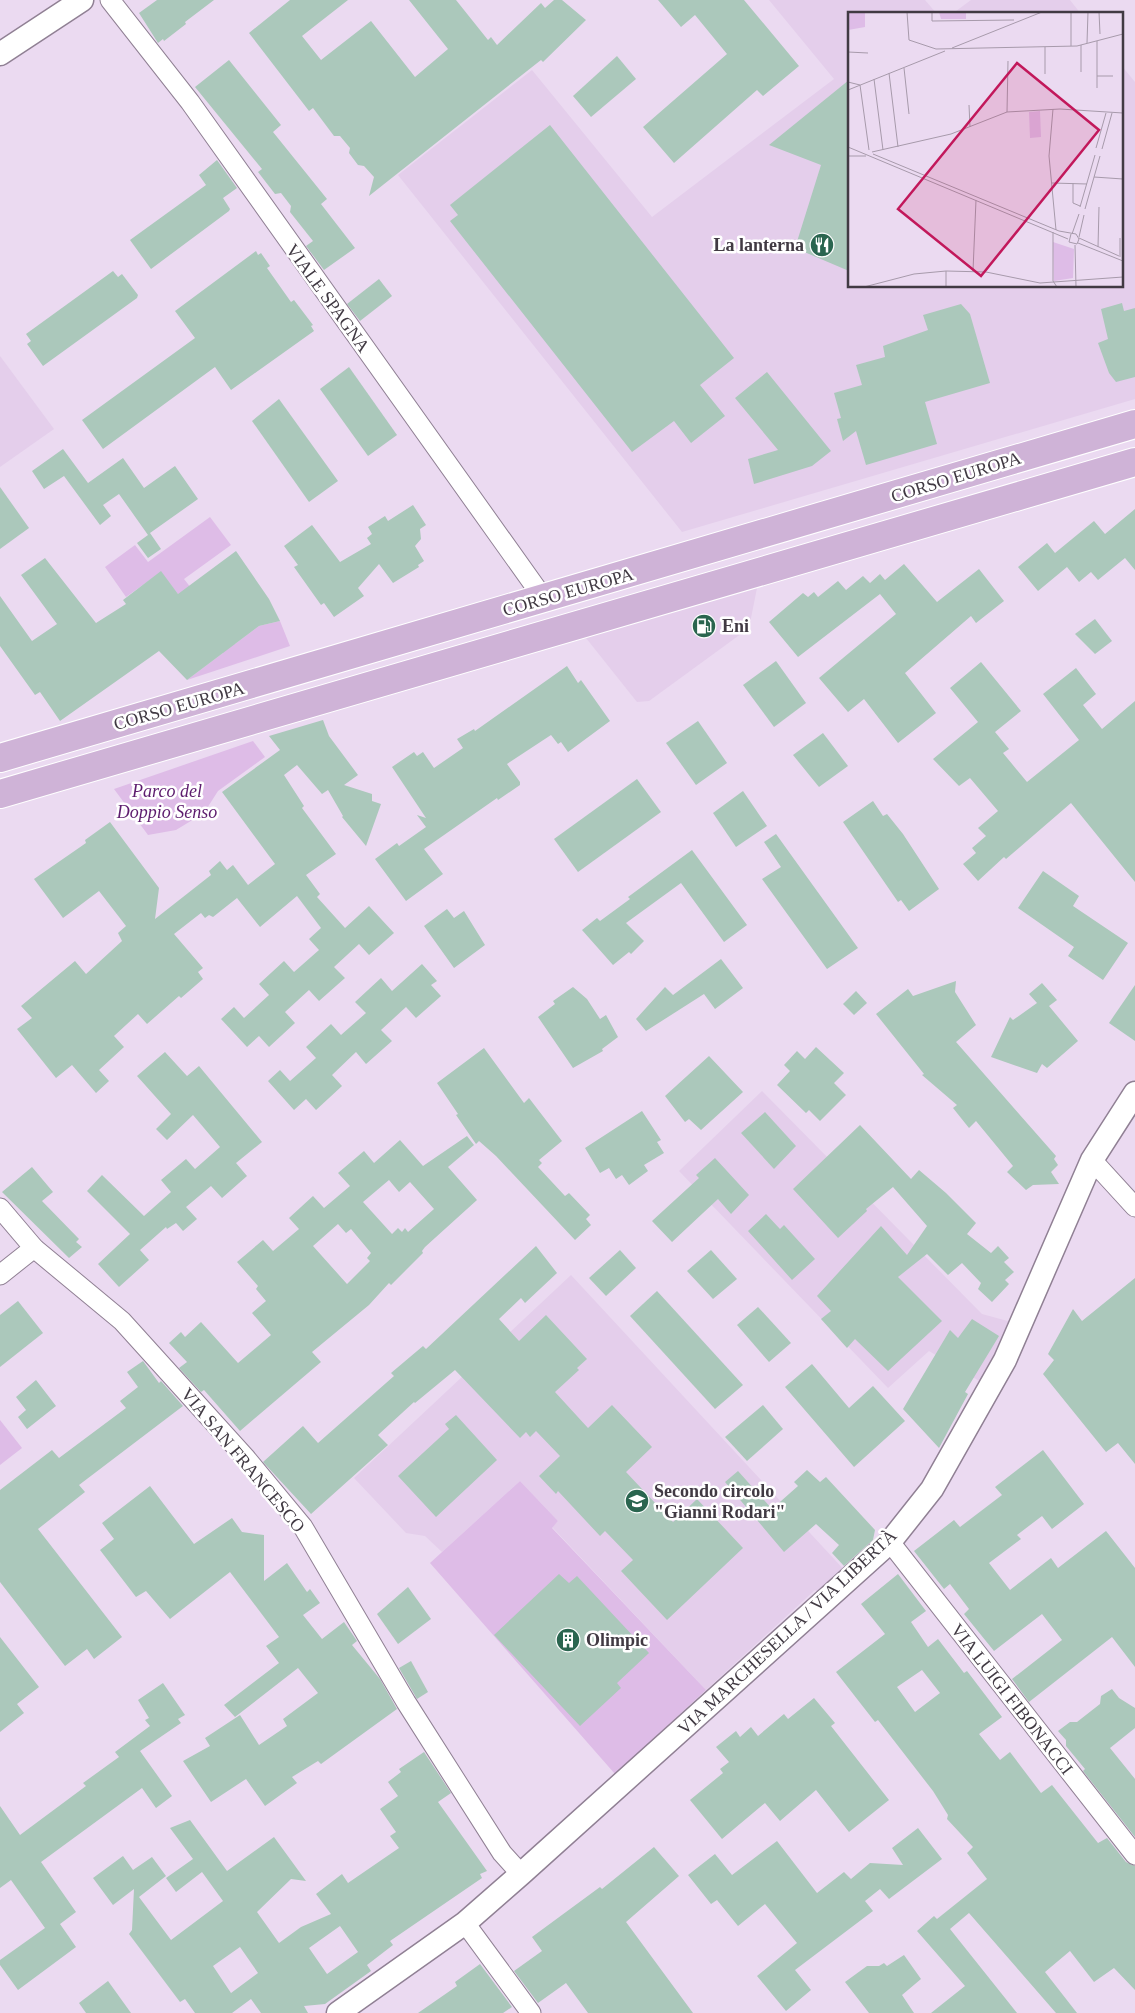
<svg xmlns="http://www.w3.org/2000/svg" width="1135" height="2013" viewBox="0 0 1135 2013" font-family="Georgia,serif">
  <rect width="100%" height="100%" fill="#ebdaf1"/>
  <g fill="#e4ceeb">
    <polygon points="769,0 925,0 937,14 849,14 849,286 1121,286 1121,65 1135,82 1135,399 682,532 398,175 532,70 652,217 834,79"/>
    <polygon points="971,0 1070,0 1081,14 952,14"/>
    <polygon points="0,356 54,429 0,467"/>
    <polygon points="758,583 749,628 649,701 637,702 586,638"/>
    <polygon points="762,1091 982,1314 1015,1323 986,1385 929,1351 888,1388 679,1171"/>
    <polygon points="571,1275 848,1574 824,1596 815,1590 706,1690 552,1527 558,1521 520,1481 442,1552 425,1536 406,1533 354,1478"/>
  </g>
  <g fill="#debce7">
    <polygon points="210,517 231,545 184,579 235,644 259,626 280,621 290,646 187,680 223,653 161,572 126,597 105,567 135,545 148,562"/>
    <polygon points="253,741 265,757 218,791 204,813 176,830 148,835 114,789"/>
    <polygon points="0,1420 22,1448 0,1465"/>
    <polygon points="520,1481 558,1521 552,1528 706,1690 615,1774 430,1563"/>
  </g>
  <g fill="#abc8bb" fill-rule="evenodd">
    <polygon points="157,0 214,0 185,22 186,24 164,41 163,39 158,43 139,13"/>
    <polygon points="290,0 348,0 302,36 321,60 371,21 415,77 448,49 409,0 456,0 488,40 491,37 497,45 541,3 545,8 554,0 562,0 586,20 543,62 541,60 369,196 374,177 364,166 358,165 349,153 350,148 340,136 334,136 313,108 309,111 249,33"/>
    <polygon points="658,0 744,0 799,66 763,96 757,90 674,163 643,127 727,54 695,15 681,27"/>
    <polygon points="617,56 636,79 591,117 573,96"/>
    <polygon points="229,60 281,125 273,132 327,199 321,204 355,248 324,270 306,246 313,241 290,212 291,206 281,193 275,194 258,172 262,169 195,87"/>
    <polygon points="849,80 849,271 795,248 821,165 769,145"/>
    <polygon points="550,125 734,358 700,385 725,416 691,443 674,421 632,452 450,221 458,215 450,205"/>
    <polygon points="217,160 237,188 223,198 230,209 229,211 151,269 130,240 206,185 199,175"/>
    <polygon points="256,251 258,255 261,253 270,266 267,268 291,302 294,300 313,325 311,326 314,331 231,390 215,367 103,449 82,420 195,338 175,311"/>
    <polygon points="113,271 118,277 122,274 138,295 137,298 43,366 27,344 31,341 26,334"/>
    <polygon points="379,279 392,296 360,321 347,304"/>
    <polygon points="1122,303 1124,311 1135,308 1135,377 1116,382 1109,373 1098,343 1108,339 1101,309"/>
    <polygon points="961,304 970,314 990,383 925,402 937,444 866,465 856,431 843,441 837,419 841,418 834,393 862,385 856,365 885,357 883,346 928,330 923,315"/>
    <polygon points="349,367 397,435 368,456 320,389"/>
    <polygon points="767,372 831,451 812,466 754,484 748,459 778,450 735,398"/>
    <polygon points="279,399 338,481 309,502 252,421"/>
    <polygon points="63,449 88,483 123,458 144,488 175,466 198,499 150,533 161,549 148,558 137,543 148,535 119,494 103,505 111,516 100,525 64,476 44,489 32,471"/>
    <polygon points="0,487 29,528 0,549"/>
    <polygon points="413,505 426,525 420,529 421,539 415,546 424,561 418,565 419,567 393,583 379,564 358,588 364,596 334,617 324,603 321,605 294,567 298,565 284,546 312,525 340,562 371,544 367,538 372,534 368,527 385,516 388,521"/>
    <polygon points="1135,509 1135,570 1125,558 1098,580 1091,572 1079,582 1067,567 1038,591 1018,567 1047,543 1055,553 1094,521 1105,534"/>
    <polygon points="236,551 269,599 280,621 259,626 187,680 159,651 60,721 40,692 35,695 0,646 0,596 32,641 57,624 21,575 45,558 96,623 126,604 123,600 161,571 178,594"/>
    <polygon points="904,564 937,602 979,569 1004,601 976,623 971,616 905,673 936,713 898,743 864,699 848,712 819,678 896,614 880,594 798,657 769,622 803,593 808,597 814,592 818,597 838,581 846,590 863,576 870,583 880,574 885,580"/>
    <polygon points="1095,619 1112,641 1095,654 1075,634"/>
    <polygon points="776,661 806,703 774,727 743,685"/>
    <polygon points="981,662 1021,711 995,732 1009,749 1003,753 1027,782 1079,740 1043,694 1076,668 1096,694 1083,705 1102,729 1135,701 1135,882 1071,803 1006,859 1004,857 978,881 963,864 976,853 972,848 986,836 978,828 998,811 970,778 959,786 933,759 978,722 950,688"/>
    <polygon points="567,666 578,683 581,680 610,721 568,752 561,742 558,744 551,735 507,764 520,782 520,785 498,800 497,798 424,849 443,874 406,901 375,859 397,843 399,846 426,827 417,815 426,818 392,767 414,752 417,756 423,752 434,768 463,748 457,739 474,729 475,731"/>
    <polygon points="323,720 329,736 358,775 344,785 372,794 372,801 381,804 366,846 342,817 343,816 328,790 322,794 297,765 284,775 304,806 302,808 336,854 306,875 320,894 317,897 345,928 369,906 394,933 369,955 359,944 334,967 345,978 319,1001 309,990 285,1012 295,1023 269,1047 259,1036 247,1047 221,1019 234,1007 244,1018 269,995 259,984 284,961 294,972 319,950 309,939 321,928 297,896 260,927 237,898 213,917 209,915 205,918 201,913 174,934 203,968 198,972 203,979 181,998 179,996 147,1024 138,1014 114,1036 124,1047 99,1070 109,1081 96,1093 72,1065 56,1078 17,1029 32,1018 21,1006 75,961 86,974 122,941 118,933 126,926 99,891 63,918 34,879 86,843 85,840 110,822 159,888 155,919 211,875 209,871 220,861 227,870 233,865 248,885 275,864 222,792 280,750 269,736"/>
    <polygon points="698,721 727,763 696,785 666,743"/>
    <polygon points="823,733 848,766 819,787 793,755"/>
    <polygon points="637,779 661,812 578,872 554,839"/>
    <polygon points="743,791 767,826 736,847 713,813"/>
    <polygon points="873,801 883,816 887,814 903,834 939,889 909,911 901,900 898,902 843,822"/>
    <polygon points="776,834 858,948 827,969 762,879 781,867 764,842"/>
    <polygon points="692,850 747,925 724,942 681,883 626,923 644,941 631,954 629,952 613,965 582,930 597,918 600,921 630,899 628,897"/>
    <polygon points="1043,871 1079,896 1073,906 1128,943 1103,980 1068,956 1074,947 1018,908"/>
    <polygon points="447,909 454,918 464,911 485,945 454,968 424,926"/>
    <polygon points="721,959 743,988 715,1009 704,994 646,1031 636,1019 665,987 673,995"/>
    <polygon points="422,964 437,981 431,985 441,996 416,1018 406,1007 381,1030 392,1041 366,1064 356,1052 332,1075 342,1086 316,1110 306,1099 294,1110 268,1081 280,1070 290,1081 316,1058 306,1047 331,1024 341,1035 366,1013 355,1002 381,978 392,991"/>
    <polygon points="956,981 955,992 976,1025 956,1042 1056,1156 1054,1159 1058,1165 1051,1172 1059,1184 1033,1185 1026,1190 1007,1172 1013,1166 976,1121 969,1128 953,1108 957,1105 922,1075 924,1074 876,1014 908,989 913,996"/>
    <polygon points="1042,983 1057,1000 1049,1006 1078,1041 1047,1068 1042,1064 1037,1073 991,1057 1010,1017 1013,1020 1037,1003 1029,994"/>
    <polygon points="1135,985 1135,1041 1109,1023"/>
    <polygon points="573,987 587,999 600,1019 606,1015 618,1037 602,1049 603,1051 573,1068 538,1017 555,1004 553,1001"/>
    <polygon points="856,991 867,1003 854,1015 843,1004"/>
    <polygon points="816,1047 844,1073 834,1083 846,1095 820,1121 809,1110 806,1113 777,1085 790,1071 784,1065 797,1051 805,1059"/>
    <polygon points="484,1048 524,1103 529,1098 562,1141 539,1160 542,1163 538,1167 565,1196 569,1193 590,1215 586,1219 591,1225 575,1240 496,1156 479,1141 476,1144 456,1115 458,1114 437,1083"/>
    <polygon points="165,1052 187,1076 199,1066 262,1142 236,1163 247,1176 222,1198 211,1186 186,1207 197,1219 183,1231 176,1223 167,1229 166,1227 140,1250 149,1260 119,1287 98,1264 130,1234 87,1191 102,1175 144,1216 171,1192 161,1180 186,1159 195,1169 220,1147 193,1115 167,1140 156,1129 171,1114 137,1076"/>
    <polygon points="709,1056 743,1092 701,1130 689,1119 685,1122 665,1096"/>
    <polygon points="642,1111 661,1140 657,1142 664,1153 644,1165 648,1171 629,1185 622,1175 616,1179 609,1168 600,1173 585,1148"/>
    <polygon points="765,1112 796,1146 774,1169 741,1133"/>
    <polygon points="860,1125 911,1179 919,1170 946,1193 976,1223 967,1234 991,1253 998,1246 1009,1258 1004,1262 1014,1272 1005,1280 1009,1284 992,1302 978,1289 981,1283 962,1263 948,1275 927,1254 898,1277 942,1321 888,1371 855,1339 847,1348 821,1319 831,1311 817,1296 881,1226 907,1255 927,1226 893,1187 866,1209 867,1211 838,1238 793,1189"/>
    <path d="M 467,1136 L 474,1145 L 448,1167 L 477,1200 L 425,1247 L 422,1251 L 423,1253 L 391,1285 L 389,1283 L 369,1305 L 312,1352 L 321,1362 L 240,1431 L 204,1390 L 201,1392 L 179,1368 L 187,1362 L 169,1343 L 181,1332 L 185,1337 L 201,1322 L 238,1363 L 271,1335 L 252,1313 L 266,1301 L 256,1289 L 258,1286 L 237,1262 L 263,1240 L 273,1251 L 299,1229 L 289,1218 L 313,1196 L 324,1208 L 350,1186 L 338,1173 L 364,1151 L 374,1163 L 400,1140 L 423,1166 ZM 389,1180 L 399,1192 L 410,1182 L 434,1209 L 408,1232 L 405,1228 L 402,1232 L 398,1228 L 392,1234 L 363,1202 ZM 338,1224 L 346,1233 L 351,1229 L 371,1253 L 367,1258 L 370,1261 L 347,1284 L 313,1246 Z"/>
    <polygon points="715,1158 749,1195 731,1214 718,1199 672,1242 652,1221 699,1178 696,1175"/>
    <polygon points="32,1167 53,1192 42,1201 79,1239 76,1242 82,1247 69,1258 2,1192"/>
    <polygon points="766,1214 780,1229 784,1225 815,1259 792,1280 748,1231"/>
    <polygon points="536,1246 557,1273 525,1303 521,1298 499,1319 519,1341 546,1315 587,1359 577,1368 579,1370 555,1392 588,1428 612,1405 652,1447 626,1472 673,1522 697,1499 743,1548 667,1620 621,1571 633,1560 605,1531 600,1536 558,1491 556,1494 539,1476 560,1456 536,1431 530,1437 526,1432 520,1438 455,1370 415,1403 414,1402 378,1435 388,1445 311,1514 263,1462 303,1426 318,1443 394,1376 391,1373 423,1346 426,1349"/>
    <polygon points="620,1250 636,1268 606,1296 589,1278"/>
    <polygon points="711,1250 737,1279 713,1299 687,1271"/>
    <polygon points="1135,1278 1135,1464 1118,1443 1106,1452 1043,1374 1054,1360 1048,1354 1073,1309 1082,1321"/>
    <polygon points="657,1291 743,1385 715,1409 630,1316"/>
    <polygon points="18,1301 43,1333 0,1367 0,1315"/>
    <polygon points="758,1307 791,1343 769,1362 737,1325"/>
    <polygon points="972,1319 999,1336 965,1392 968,1394 939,1448 903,1409 950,1330 958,1338"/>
    <polygon points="143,1361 159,1383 161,1381 183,1406 79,1485 85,1492 38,1529 122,1637 94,1659 87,1649 65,1666 0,1582 0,1490 52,1450 59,1458 126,1408 120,1401 138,1387 127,1372"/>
    <polygon points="812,1364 849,1408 873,1386 905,1421 854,1467 785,1387"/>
    <polygon points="36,1380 56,1406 27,1429 18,1417 26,1410 16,1397"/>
    <polygon points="763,1405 783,1429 747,1461 725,1437"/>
    <polygon points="456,1415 497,1460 436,1517 398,1476 449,1429 445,1424"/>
    <polygon points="1043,1450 1084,1504 1052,1529 1042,1516 1017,1535 1021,1539 989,1563 1010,1590 1051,1558 1058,1568 1106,1531 1135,1568 1135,1667 1112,1637 1029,1702 1012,1679 1062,1640 1042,1614 994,1651 964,1614 969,1609 950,1584 944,1589 914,1551 954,1520 960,1527 1002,1495 995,1487"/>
    <polygon points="807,1470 820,1482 826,1477 875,1530 873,1540 844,1566 832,1553 839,1545 816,1524 784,1552 725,1482 738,1471 772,1509 798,1486 794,1482"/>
    <polygon points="150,1486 194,1544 232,1518 242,1532 264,1535 264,1581 287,1563 307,1592 310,1589 320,1603 303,1615 322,1639 344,1622 357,1641 352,1645 380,1679 397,1709 321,1764 318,1761 292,1777 297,1783 265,1806 246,1779 211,1802 183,1761 210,1746 205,1738 240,1715 259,1745 287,1726 283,1719 318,1693 298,1668 235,1717 224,1705 279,1663 266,1646 279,1637 230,1572 170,1619 146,1591 136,1597 100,1550 114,1539 102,1523"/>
    <polygon points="559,1574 569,1583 577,1576 649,1653 617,1683 621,1688 580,1726 494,1635"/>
    <path d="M 898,1574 L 926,1611 L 911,1622 L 928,1647 L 938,1639 L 964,1673 L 967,1671 L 1002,1717 L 979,1734 L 1000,1760 L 1010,1752 L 1041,1793 L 1052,1785 L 1098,1843 L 1107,1838 L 1126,1862 L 1135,1866 L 1135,1990 L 1114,1968 L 1094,1982 L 1070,1951 L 1045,1972 L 1077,2013 L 1056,2013 L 969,1913 L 950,1929 L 1017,2013 L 931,2013 L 965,1986 L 917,1931 L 934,1916 L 937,1919 L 987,1879 L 967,1853 L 973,1847 L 947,1819 L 948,1815 L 933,1791 L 878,1720 L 875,1722 L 836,1672 L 885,1634 L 861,1604 ZM 922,1670 L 940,1693 L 915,1712 L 897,1687 Z"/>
    <polygon points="408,1587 431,1619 398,1644 377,1614"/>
    <polygon points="0,1637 39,1687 17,1704 24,1713 0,1732"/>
    <polygon points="411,1661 428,1692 417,1699 399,1668"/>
    <polygon points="163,1683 185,1715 178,1719 181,1723 140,1751 172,1796 156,1808 142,1788 41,1862 76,1912 60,1924 76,1947 18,1990 0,1965 0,1960 45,1928 11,1880 0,1888 0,1806 20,1835 86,1786 83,1783 119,1757 115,1752 150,1726 145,1720 149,1718 138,1700"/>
    <polygon points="1112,1689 1119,1698 1135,1708 1135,1728 1110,1748 1135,1779 1135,1837 1083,1771 1085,1769 1066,1746 1066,1740 1058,1731 1070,1722 1077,1722 1100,1704 1101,1696"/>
    <polygon points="814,1698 835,1723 831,1726 889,1800 849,1832 816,1790 780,1821 765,1803 722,1839 690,1800 723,1773 720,1769 729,1762 716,1747 736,1731 740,1737 751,1727 758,1736 784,1714 788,1719"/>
    <path d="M 424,1752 L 451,1793 L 438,1802 L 487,1871 L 480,1874 L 482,1878 L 390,1941 L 393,1945 L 367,1965 L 371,1971 L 325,2004 L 304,2006 L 308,2013 L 261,2013 L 251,1999 L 232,2013 L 195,2013 L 185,1999 L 180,2002 L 129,1934 L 132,1930 L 134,1889 L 113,1905 L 93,1878 L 123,1856 L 133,1870 L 152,1857 L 166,1876 L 139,1897 L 171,1940 L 223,1901 L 202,1872 L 176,1892 L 166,1878 L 193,1859 L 170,1828 L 190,1820 L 227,1871 L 274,1837 L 306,1881 L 291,1879 L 257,1912 L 279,1943 L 301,1927 L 331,1914 L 316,1894 L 342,1874 L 348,1883 L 399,1848 L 390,1836 L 396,1832 L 380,1809 L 398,1796 L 388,1782 L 401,1772 L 399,1769 ZM 340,1926 L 358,1952 L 327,1974 L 309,1948 ZM 240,1947 L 258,1973 L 231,1993 L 213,1966 Z"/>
    <polygon points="918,1828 942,1859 889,1899 880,1889 865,1901 873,1911 795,1970 811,1990 786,2011 757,1976 797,1943 765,1904 738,1926 717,1900 711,1904 688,1875 715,1854 732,1875 777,1841 817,1893 844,1872 851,1879 870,1863 903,1865 892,1848"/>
    <polygon points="654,1847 679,1876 626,1922 693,2013 588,2013 566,1983 538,2003 514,1971 542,1951 532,1937 600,1887 602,1889"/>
    <polygon points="904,1955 921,1979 902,1995 914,2013 869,2013 845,1982 867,1966 879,1966 884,1963 887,1966"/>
    <polygon points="480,1964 512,2007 503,2013 418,2013 457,1986 455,1982"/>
    <polygon points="108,1981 131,2013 86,2013 79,2003"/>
  </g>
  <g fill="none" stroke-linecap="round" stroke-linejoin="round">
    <g stroke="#908094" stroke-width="21">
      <g id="minor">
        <polyline points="110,0 190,102 544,599"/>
        <polyline points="1092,1160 1135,1207"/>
        <polyline points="0,1208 34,1248 122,1321 245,1457 303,1527 406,1702 502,1853 521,1874"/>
        <polyline points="0,1275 34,1248"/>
        <polyline points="890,1542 1135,1855"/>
        <polyline points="465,1923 531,2013"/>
      </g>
    </g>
    <g stroke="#908094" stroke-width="25">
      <g id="tertiary">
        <polyline points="0,54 82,0"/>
        <polyline points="338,2013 465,1923 521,1874 890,1542 932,1489 1005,1360 1092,1160 1135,1093"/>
      </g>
    </g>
    <g stroke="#fff" stroke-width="30">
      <g id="primary">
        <polyline points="0,758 1135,424"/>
        <polyline points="0,794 1135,462"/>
      </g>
    </g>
    <use href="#minor" stroke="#fff" stroke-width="19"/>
    <use href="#tertiary" stroke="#fff" stroke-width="22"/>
    <use href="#primary" stroke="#cfb3d7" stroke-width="28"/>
  </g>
  <defs>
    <g id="restaurant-disc" transform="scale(1.25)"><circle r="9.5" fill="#2a654f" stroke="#fff"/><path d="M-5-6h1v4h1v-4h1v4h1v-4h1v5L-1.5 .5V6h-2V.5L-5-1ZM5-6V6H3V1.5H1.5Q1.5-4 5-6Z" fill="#fff"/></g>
    <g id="fuel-disc" transform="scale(1.25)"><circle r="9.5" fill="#2a654f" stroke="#fff"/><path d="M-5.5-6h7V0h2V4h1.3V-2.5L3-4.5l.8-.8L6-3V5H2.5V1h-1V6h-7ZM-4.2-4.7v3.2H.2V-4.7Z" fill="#fff"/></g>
    <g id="school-disc" transform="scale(1.25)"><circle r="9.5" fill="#2a654f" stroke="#fff"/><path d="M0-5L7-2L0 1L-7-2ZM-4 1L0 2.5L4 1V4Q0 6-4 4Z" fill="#fff"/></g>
    <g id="building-disc" transform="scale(1.25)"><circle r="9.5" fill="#2a654f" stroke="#fff"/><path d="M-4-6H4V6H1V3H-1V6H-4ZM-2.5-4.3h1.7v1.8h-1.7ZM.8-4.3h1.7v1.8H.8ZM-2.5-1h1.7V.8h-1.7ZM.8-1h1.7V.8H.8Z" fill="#fff"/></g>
  </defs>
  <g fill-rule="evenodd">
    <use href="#restaurant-disc" x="822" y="245"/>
    <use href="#fuel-disc" x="704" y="626"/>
    <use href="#school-disc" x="637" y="1501"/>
    <use href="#building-disc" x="568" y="1640"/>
  </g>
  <g text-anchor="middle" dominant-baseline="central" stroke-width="5" stroke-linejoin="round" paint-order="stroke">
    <g font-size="18" font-weight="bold" fill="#413a43" stroke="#fff" text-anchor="start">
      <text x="804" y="245" text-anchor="end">La lanterna</text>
      <text x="722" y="626">Eni</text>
      <text x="654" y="1491">Secondo circolo<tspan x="654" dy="21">"Gianni Rodari"</tspan></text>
      <text x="586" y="1640">Olimpic</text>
    </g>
    <g font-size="18" fill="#413a43" stroke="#fff">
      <text transform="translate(328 298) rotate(54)">VIALE SPAGNA</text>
      <text transform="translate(956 477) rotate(-17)">CORSO EUROPA</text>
      <text transform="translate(568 592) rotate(-16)">CORSO EUROPA</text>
      <text transform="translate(179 706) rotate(-16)">CORSO EUROPA</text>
      <text transform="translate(243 1460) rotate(50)">VIA SAN FRANCESCO</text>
      <text transform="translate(787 1632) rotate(-43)">VIA MARCHESELLA / VIA LIBERTÀ</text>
      <text transform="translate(1012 1699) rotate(52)">VIA LUIGI FIBONACCI</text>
    </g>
    <g font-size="18" font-style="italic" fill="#5d1c6e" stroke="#fff">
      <text x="167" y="791">Parco del<tspan x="167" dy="21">Doppio Senso</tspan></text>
    </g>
  </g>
  <g transform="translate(848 12)">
    <rect width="275" height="275" fill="#ebdaf1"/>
    <path d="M 0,0 L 17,0 L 17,15 L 0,18 ZM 91,0 L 118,0 L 118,7 L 93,7 ZM 192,99 L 193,125 L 182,126 L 181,100 ZM 205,230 L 226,237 L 225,266 L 206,269 Z" fill="#debce7"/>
    <path fill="none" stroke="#a79aab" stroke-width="1" d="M 59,0 L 61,28 L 88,37 L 229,34 L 275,22M 84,0 L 84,9 L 166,8M 251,0 L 252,22M 249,29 L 249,76M 239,31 L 240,0M 223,34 L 223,0M 104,36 L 194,0M 0,40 L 20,41M 56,56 L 61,102M 233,60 L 233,33M 41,61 L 50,135M 197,62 L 197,35M 249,64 L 265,64M 26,67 L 35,138M 0,70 L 12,73 L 21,138M 0,78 L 97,39M 121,93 L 122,115M 205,97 L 201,144 L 208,218M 159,100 L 160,49M 0,135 L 220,227M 248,136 L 258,101M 254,137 L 264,101M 24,140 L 103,122 L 159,100 L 212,97 L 275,101M 25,142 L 211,219 L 228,222 L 231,227 L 229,232 L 221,230 L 223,222M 0,144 L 18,144M 246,165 L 275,167M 204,171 L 239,172M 225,171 L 225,191 L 232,194M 232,195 L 247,143M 237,197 L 252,144M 205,220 L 205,269 L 209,275M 224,222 L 231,202M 231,225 L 236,203M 231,226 L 271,244M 272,226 L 272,245M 230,231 L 275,249M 227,233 L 228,275M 250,235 L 251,195M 98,259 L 98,275M 125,259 L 128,188M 16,275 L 66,262 L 98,259 L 138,260 L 192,271 L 275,265"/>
    <path fill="#c2185b" fill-opacity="0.15" stroke="#c2185b" stroke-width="2.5" d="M 169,51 L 251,118 L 133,264 L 50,197 Z"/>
    <rect width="275" height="275" fill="none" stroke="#413a43" stroke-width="2.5"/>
  </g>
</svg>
